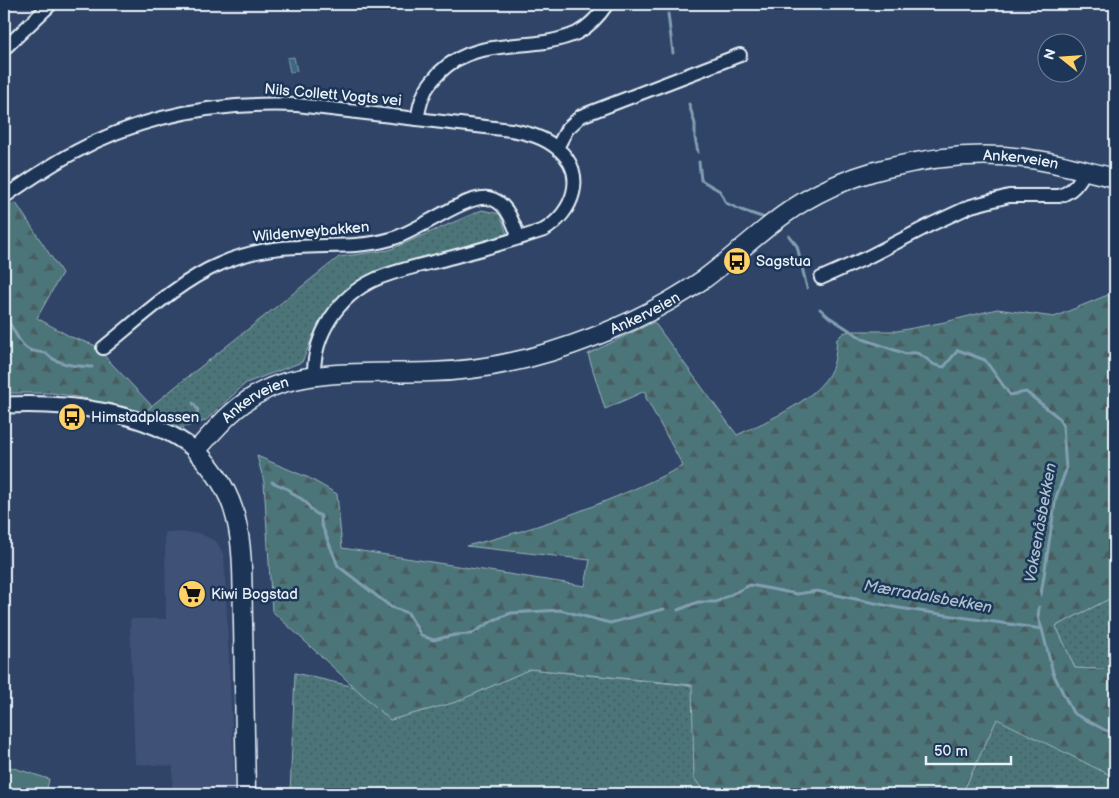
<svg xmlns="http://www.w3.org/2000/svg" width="1119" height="798" viewBox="0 0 1119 798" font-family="'Balsamiq Sans',sans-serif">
  <defs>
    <pattern id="grass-dots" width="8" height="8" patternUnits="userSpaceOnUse" patternTransform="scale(1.25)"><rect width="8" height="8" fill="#4b7479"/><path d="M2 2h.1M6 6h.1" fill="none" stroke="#485c5f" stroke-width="1.8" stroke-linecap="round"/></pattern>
    <pattern id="forest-firs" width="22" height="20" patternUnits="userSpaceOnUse" patternTransform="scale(1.25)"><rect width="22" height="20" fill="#4b7479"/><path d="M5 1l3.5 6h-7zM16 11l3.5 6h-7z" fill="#485c5f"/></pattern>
    <pattern id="water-ripples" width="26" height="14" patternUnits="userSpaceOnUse" patternTransform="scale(1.25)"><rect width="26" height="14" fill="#3c6880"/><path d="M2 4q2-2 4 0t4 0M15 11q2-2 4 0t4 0" fill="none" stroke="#587e93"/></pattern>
  </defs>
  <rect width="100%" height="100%" fill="#304468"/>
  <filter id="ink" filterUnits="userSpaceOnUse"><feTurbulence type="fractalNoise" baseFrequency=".02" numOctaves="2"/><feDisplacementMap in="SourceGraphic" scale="10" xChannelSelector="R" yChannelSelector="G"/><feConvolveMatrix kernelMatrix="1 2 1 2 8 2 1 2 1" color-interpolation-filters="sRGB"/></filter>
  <g filter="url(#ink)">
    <polygon fill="#405177" points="165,532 199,533 217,542 224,556 235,794 172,794 173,766 135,764 130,619 166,619"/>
    <g fill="url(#grass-dots)" stroke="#9ab2b8">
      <path d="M 482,210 L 500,214 L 507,234 C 451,251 354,270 321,321 C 313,333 308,349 302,362 L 246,383 L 205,421 L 178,429 L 136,418 L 339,257 L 389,250 Z"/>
      <polygon points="1115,596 1115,670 1075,668 1056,626"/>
      <polygon points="530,669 693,686 694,778 706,794 290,794 295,673 355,687 390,720 456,702"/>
      <polygon points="997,718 1110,775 1114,794 962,794"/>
    </g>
    <g fill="url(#forest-firs)" stroke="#9ab2b8">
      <polygon points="16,203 62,273 37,318 71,337 94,345 152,406 136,418 89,399 52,393 4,393 4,362 11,358 4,346 4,205"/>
      <path d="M 1115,292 L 1115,596 L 1056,626 L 1075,668 L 1115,670 L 1115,794 L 1110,775 L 997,719 L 962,794 L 706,794 L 694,778 L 692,685 L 530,669 L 456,702 L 390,720 L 272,611 L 264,482 L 257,456 L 309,478 L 337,494 L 342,548 L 585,586 L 590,560 L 466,546 C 541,528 613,501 683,466 L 646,398 L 645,391 L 605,409 L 588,354 L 654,322 L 737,435 C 767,421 826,397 834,362 C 836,355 836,346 837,339 L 843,333 L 850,331 L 897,331 L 945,322 L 997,309 L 1054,317 Z"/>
    </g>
    <polygon fill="#4b7479" stroke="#9ab2b8" points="4,765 49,779 46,794 27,794 4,788"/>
    <polygon fill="url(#water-ripples)" stroke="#819fb0" points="294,57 297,71 290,72 287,58"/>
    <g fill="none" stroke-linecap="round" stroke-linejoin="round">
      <g stroke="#819fb0" stroke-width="3">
        <polyline points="668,14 673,53"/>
        <polyline points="689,104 695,124 695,138 698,152"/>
        <polyline points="699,162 701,180 720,191 726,203 741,210 765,218"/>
        <polyline points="789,236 797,246 807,288"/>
        <path d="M 820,309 L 829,317 L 863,339 L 906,354 C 920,350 923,357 932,363 C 935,366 940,366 944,367 L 958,350 L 985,360 L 1010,395 L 1026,392 L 1058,417 L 1063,426 L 1066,470 L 1056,497 L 1041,595"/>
        <path d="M 4,315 C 13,325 18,345 30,350 C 34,352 41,352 46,353 C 56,365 77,366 92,367"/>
        <polyline points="193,403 198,410 196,415 199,419"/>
        <path d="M 272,482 L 290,490 C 293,496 298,496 303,500 C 311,505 307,510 321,516 L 321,523 L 338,566 L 391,607 L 408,613 L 421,635 L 433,640 L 455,635 L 471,634 L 494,620 L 511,613 L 560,610 L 610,623 L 664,609"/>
        <polyline points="1039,607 1038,617 1042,629"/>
        <polyline points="678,610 698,602 716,602 750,585 797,594 817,591 899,608 1042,629 1053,673 1073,713 1105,730 1115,733"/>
      </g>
      <g stroke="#e8f1f8" stroke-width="16">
        <g id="minor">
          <polyline points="4,49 51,4"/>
          <path d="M 417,119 C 419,111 420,102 424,94 C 427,85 434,79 440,72 C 477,35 533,53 577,33 C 590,26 599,16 607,4"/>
          <polyline points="557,148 567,129 581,116 740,55"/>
          <path d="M 4,197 C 27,181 50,165 75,152 C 144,114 219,102 297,105 L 511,130 C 528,133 544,137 558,149 C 588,174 573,213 544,230 C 514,240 483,249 453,257 C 427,264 400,269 376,279 C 338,296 313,335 314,376"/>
          <path d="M 821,278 L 866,258 L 932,224 L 971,206 L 1009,196 L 1059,196 C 1072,192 1079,183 1085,171"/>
          <path d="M 103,348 C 138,320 179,281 220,264 C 244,253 271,248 297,247 C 329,245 360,248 391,239 C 418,232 464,195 488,198 C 507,201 513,223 519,238"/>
        </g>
      </g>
      <g stroke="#e8f1f8" stroke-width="19">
        <path id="tertiary" d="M 4,405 C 65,402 147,410 196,451"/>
      </g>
      <g stroke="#e8f1f8" stroke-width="21">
        <g id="secondary">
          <path id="s1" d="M 246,794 C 245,737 244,679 243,622 C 242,588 244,552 236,519 C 230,493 215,470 196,451 C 217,427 237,403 267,389 C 313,368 381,374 431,372 C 472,371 511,364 550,352 C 605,335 657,312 704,279 C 731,259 755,236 782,216 C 813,193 850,177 887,168 C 936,156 987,151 1037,160 C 1063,164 1089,172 1115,178"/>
        </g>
      </g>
      <use href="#minor" stroke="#1d3557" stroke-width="12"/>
      <use href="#tertiary" stroke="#1d3557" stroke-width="15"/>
      <use href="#secondary" stroke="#1d3557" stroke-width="18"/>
    </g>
  </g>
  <defs>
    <g id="bus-disc" transform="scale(1.4375)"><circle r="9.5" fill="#ffd166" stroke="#1d3557"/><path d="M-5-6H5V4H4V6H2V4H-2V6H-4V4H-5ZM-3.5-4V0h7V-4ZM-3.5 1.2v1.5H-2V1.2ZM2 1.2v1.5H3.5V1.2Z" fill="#111"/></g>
    <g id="supermarket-disc" transform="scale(1.4375)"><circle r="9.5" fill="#ffd166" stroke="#1d3557"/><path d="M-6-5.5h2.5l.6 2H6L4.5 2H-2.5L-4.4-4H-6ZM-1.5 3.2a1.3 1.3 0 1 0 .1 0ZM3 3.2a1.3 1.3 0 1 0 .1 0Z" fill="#111"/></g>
  </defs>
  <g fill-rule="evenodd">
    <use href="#bus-disc" x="737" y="261"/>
    <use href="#bus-disc" x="72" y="417"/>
    <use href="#supermarket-disc" x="192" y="594"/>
  </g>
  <g text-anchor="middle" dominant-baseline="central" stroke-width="5" stroke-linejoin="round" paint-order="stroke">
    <g font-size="15" fill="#e8f1f8" stroke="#1d3557">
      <text transform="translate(333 95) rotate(5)">Nils Collett Vogts vei</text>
      <text stroke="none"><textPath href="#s1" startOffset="1260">Ankerveien</textPath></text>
      <text transform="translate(311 232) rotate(-5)">Wildenveybakken</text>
      <text stroke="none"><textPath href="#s1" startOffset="840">Ankerveien</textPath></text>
      <text stroke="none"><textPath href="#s1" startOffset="435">Ankerveien</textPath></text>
    </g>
    <g font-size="15" fill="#e8f1f8" stroke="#1d3557" text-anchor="start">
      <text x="756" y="261">Sagstua</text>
      <text x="91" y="417">Himstadplassen</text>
      <text x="211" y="594">Kiwi Bogstad</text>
    </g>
    <g font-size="16" font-style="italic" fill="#acc1ce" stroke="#1d3557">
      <text transform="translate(1041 523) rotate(-80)">Voksenåsbekken</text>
      <text transform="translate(928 597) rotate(10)">Mærradalsbekken</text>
    </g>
  </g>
  <rect width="1119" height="798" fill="none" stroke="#1d3557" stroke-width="20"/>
  <rect x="10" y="10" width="1099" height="778" fill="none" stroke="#e8f1f8" stroke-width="2" filter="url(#ink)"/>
  <g transform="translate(1062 58) rotate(287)"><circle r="24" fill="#1d3557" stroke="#6e8097"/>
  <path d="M0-4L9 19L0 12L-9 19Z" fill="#ffd166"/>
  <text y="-8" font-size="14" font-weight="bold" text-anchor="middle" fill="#e8f1f8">N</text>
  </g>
  <path d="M926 756v8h85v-8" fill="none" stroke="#e8f1f8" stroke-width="2.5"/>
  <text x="934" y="756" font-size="15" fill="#e8f1f8" stroke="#1d3557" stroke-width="4" paint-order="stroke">50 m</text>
</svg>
